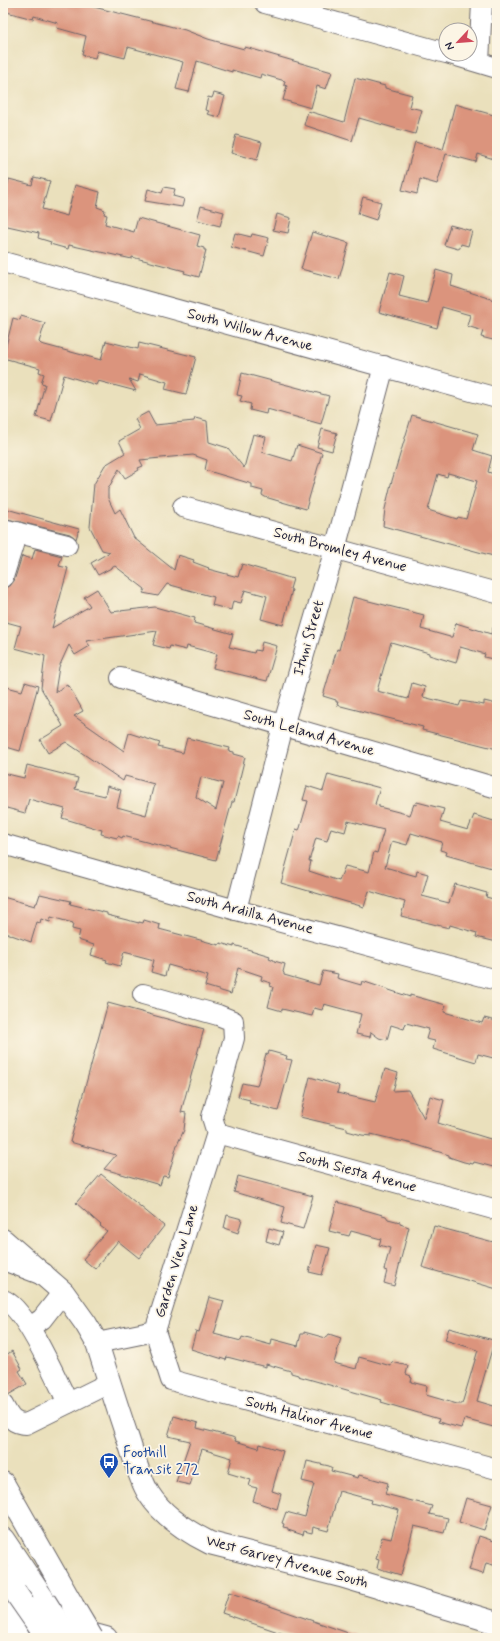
<svg xmlns="http://www.w3.org/2000/svg" width="500" height="1641" viewBox="0 0 500 1641" font-family="Mynerve,sans-serif">
  <rect width="100%" height="100%" fill="#fcf5e5"/>
  <filter id="ink" filterUnits="userSpaceOnUse"><feTurbulence type="fractalNoise" baseFrequency=".025" numOctaves="2"/><feDisplacementMap in="SourceGraphic" scale="8" xChannelSelector="R" yChannelSelector="G"/><feConvolveMatrix kernelMatrix="1 2 1 2 8 2 1 2 1" color-interpolation-filters="sRGB"/></filter>
  <filter id="wash" filterUnits="userSpaceOnUse"><feTurbulence type="fractalNoise" baseFrequency=".012" numOctaves="4" result="noise"/><feDisplacementMap in="SourceGraphic" scale="16" xChannelSelector="R" yChannelSelector="G"/><feGaussianBlur stdDeviation="0.9" result="paint"/><feColorMatrix in="noise" values="0 0 0 0 0 0 0 0 0 0 0 0 0 0 0 0 0 1.4 0 .05"/><feComposite in="paint" operator="in"/></filter>
  <g filter="url(#wash)">
    <rect width="100%" height="100%" fill="#eae0bc"/>
    <g id="blocks">
      <g fill="#db947d" fill-rule="evenodd">
        <polygon points="3,3 86,3 86,5 185,30 208,39 244,49 245,47 332,72 326,89 317,86 311,108 283,100 287,86 284,85 285,81 261,74 260,78 232,70 232,72 197,61 189,92 176,89 183,62 128,47 125,58 97,51 95,58 82,55 86,36 57,28 58,23 34,16 33,19 3,11"/>
        <polygon points="355,78 385,86 385,88 412,95 409,107 422,110 415,134 359,118 352,141 304,125 308,111 344,122"/>
        <polygon points="214,93 225,96 219,117 207,114 209,111 205,110 208,97 212,98"/>
        <polygon points="455,104 497,116 497,160 478,154 476,162 446,154 437,184 420,179 417,194 402,190 415,142 443,150"/>
        <polygon points="236,135 262,142 257,160 231,153"/>
        <polygon points="34,177 50,181 42,209 67,216 75,185 100,192 97,207 105,210 104,214 107,215 105,224 134,232 138,218 200,235 197,246 204,248 204,250 206,250 199,277 184,273 185,271 132,257 132,259 69,245 68,249 50,244 51,242 38,238 39,233 3,225 3,191 6,192 9,179 32,185"/>
        <polygon points="164,187 175,189 173,196 184,199 182,207 145,201 148,189 162,193"/>
        <polygon points="363,197 381,202 376,220 358,214"/>
        <polygon points="201,206 224,212 220,226 197,220"/>
        <polygon points="277,214 291,218 288,233 273,230"/>
        <polygon points="450,225 472,231 468,246 461,244 460,248 458,249 444,245"/>
        <polygon points="312,232 349,243 339,279 301,269"/>
        <polygon points="235,233 251,237 252,234 269,238 264,256 231,247"/>
        <polygon points="436,270 453,275 451,286 497,301 497,341 481,337 483,331 467,326 470,315 442,307 437,328 379,312 390,272 404,276 399,296 427,303"/>
        <polygon points="21,316 45,323 39,342 41,344 101,360 106,341 138,349 139,343 196,357 186,394 165,389 167,382 140,374 138,382 129,379 136,391 98,381 96,385 64,375 51,421 36,417 45,384 41,383 44,374 39,372 40,368 3,358 13,318 20,320"/>
        <polygon points="242,373 329,396 321,424 267,409 266,414 250,410 251,404 240,401 242,396 237,395"/>
        <polygon points="148,412 155,425 194,421 195,418 207,421 209,442 228,448 244,468 253,434 266,437 262,452 292,461 297,445 322,453 306,509 265,497 262,495 263,491 252,488 252,484 205,470 207,460 193,455 140,460 143,466 138,468 139,470 125,478 119,469 108,489 108,498 115,513 120,509 134,538 174,570 178,555 194,560 193,562 209,568 208,569 238,577 242,564 293,579 290,589 292,590 283,625 261,619 267,596 245,590 241,603 233,601 231,610 212,605 214,597 167,584 158,596 143,593 145,589 115,566 98,575 91,563 110,552 102,550 90,527 94,484 105,465 125,453 119,441 140,429 135,419"/>
        <path d="M 412,415 L 478,434 L 473,450 L 492,456 L 488,472 L 497,475 L 497,557 L 383,526 L 385,509 L 391,484 ZM 448,473 L 477,481 L 466,519 L 458,517 L 457,519 L 428,510 L 438,474 L 447,477 Z"/>
        <polygon points="322,429 337,433 332,451 317,447"/>
        <polygon points="3,508 79,529 76,539 70,534 3,518"/>
        <path d="M 35,549 L 62,556 L 59,566 L 68,568 L 52,628 L 90,606 L 84,597 L 97,589 L 111,612 L 155,607 L 195,618 L 194,623 L 233,634 L 229,647 L 254,653 L 255,650 L 260,651 L 262,642 L 277,646 L 267,681 L 213,668 L 217,654 L 187,646 L 186,650 L 170,646 L 169,649 L 153,645 L 157,631 L 86,641 L 90,646 L 75,655 L 69,645 L 59,667 L 55,692 L 67,685 L 68,687 L 69,686 L 83,711 L 74,716 L 124,751 L 129,733 L 160,743 L 158,747 L 183,753 L 187,738 L 230,748 L 229,751 L 234,752 L 234,754 L 245,757 L 234,802 L 232,802 L 216,860 L 123,836 L 122,838 L 118,836 L 117,838 L 101,834 L 102,830 L 62,818 L 65,809 L 29,799 L 25,813 L 3,807 L 3,773 L 24,778 L 27,765 L 78,778 L 75,789 L 105,796 L 107,786 L 121,790 L 117,807 L 146,815 L 154,784 L 125,776 L 123,781 L 66,742 L 48,753 L 40,740 L 63,726 L 41,688 L 45,656 L 15,648 L 21,626 L 6,622 L 6,620 L 3,619 L 3,588 L 10,586 L 14,581 L 22,556 L 32,559 ZM 201,777 L 223,783 L 216,810 L 196,797 Z"/>
        <polygon points="353,597 424,615 421,629 450,637 452,637 456,623 491,634 494,625 497,626 497,660 484,657 485,654 460,647 456,663 429,655 429,653 391,642 377,691 408,699 412,683 425,687 423,697 459,706 461,701 484,705 484,701 497,704 497,749 422,730 423,727 337,705 338,702 336,702 336,700 323,696 337,649 339,650"/>
        <polygon points="25,682 38,686 20,751 3,746 3,686 22,691"/>
        <path d="M 328,774 L 380,788 L 375,804 L 379,805 L 379,807 L 410,815 L 414,804 L 416,805 L 417,802 L 444,809 L 440,822 L 468,830 L 474,815 L 497,822 L 497,861 L 495,869 L 446,855 L 447,852 L 440,850 L 442,842 L 411,833 L 407,845 L 392,841 L 385,867 L 416,876 L 417,871 L 428,874 L 422,896 L 449,903 L 455,884 L 487,893 L 486,897 L 497,900 L 497,942 L 476,937 L 477,933 L 450,925 L 449,928 L 401,916 L 405,902 L 369,891 L 364,907 L 281,883 L 296,829 L 299,830 L 300,828 L 308,801 L 303,800 L 307,786 L 323,791 ZM 348,821 L 384,830 L 377,853 L 374,852 L 369,872 L 345,866 L 339,881 L 309,871 L 311,861 L 309,861 L 316,838 L 327,841 L 331,828 L 345,832 Z"/>
        <polygon points="40,894 71,901 70,904 107,913 107,915 139,923 139,922 143,923 144,920 160,925 159,929 219,945 220,943 234,947 234,945 270,956 269,958 274,960 274,961 285,964 283,972 284,973 284,975 319,985 323,971 338,974 337,978 361,985 362,981 410,997 410,995 446,1005 444,1012 482,1023 484,1018 497,1021 497,1059 478,1054 476,1062 433,1049 435,1041 426,1039 429,1029 406,1023 404,1029 391,1025 387,1040 379,1038 371,1032 370,1037 356,1034 361,1014 324,1004 322,1010 314,1008 312,1016 282,1009 282,1011 268,1007 273,987 270,986 271,983 261,980 262,976 238,968 231,994 205,986 208,976 168,965 165,976 151,972 154,960 124,952 120,966 106,962 107,960 91,955 94,945 78,940 80,931 72,929 73,923 51,917 50,922 41,919 40,923 37,922 31,942 3,932 3,897 35,906 36,903 37,903"/>
        <polygon points="108,1003 204,1029 181,1112 186,1113 184,1130 177,1145 168,1177 163,1176 160,1185 104,1169 116,1155 70,1142"/>
        <polygon points="269,1051 287,1056 286,1059 292,1060 278,1111 249,1103 250,1100 238,1097 242,1083 257,1086 266,1054 268,1055"/>
        <polygon points="385,1069 398,1073 393,1091 408,1090 424,1118 430,1096 444,1100 438,1123 497,1141 497,1168 474,1162 473,1164 464,1162 449,1157 449,1155 417,1145 371,1134 371,1136 362,1135 347,1131 347,1128 300,1117 310,1077 337,1085 339,1086 337,1093 375,1102"/>
        <polygon points="101,1174 164,1226 139,1258 118,1241 95,1269 83,1259 107,1231 100,1226 101,1225 76,1203"/>
        <polygon points="238,1176 313,1196 303,1229 281,1223 285,1207 234,1192"/>
        <polygon points="337,1202 386,1216 388,1219 400,1222 400,1224 409,1227 394,1286 384,1283 387,1271 384,1270 390,1248 379,1245 381,1239 351,1231 349,1236 329,1231"/>
        <polygon points="227,1215 242,1219 238,1233 224,1228"/>
        <polygon points="434,1226 497,1243 497,1289 422,1267"/>
        <polygon points="269,1228 283,1232 279,1245 266,1241"/>
        <polygon points="316,1245 330,1248 322,1275 309,1272"/>
        <polygon points="209,1297 224,1301 214,1334 241,1341 242,1337 271,1345 272,1339 298,1346 301,1334 304,1334 304,1332 326,1338 329,1334 341,1338 334,1363 356,1369 359,1357 391,1366 392,1362 408,1366 406,1374 411,1376 410,1377 412,1378 411,1382 427,1386 426,1395 457,1404 462,1404 478,1350 445,1340 449,1328 493,1340 494,1342 477,1401 497,1407 497,1428 464,1419 461,1428 438,1422 439,1419 381,1402 382,1400 298,1376 298,1375 291,1373 291,1371 266,1364 266,1367 227,1357 226,1360 191,1349 196,1331 199,1332"/>
        <polygon points="12,1351 22,1369 19,1371 27,1384 8,1395 3,1394 3,1357"/>
        <polygon points="174,1416 198,1423 197,1428 232,1437 236,1439 235,1441 259,1448 260,1444 283,1451 272,1491 281,1494 277,1509 253,1501 257,1488 249,1486 251,1480 228,1473 232,1458 202,1449 190,1485 176,1482 190,1441 168,1436"/>
        <polygon points="307,1461 329,1466 332,1468 331,1471 358,1478 359,1475 388,1483 385,1494 432,1506 429,1514 448,1518 444,1533 414,1526 401,1575 377,1568 379,1560 376,1559 382,1537 391,1539 399,1510 371,1503 372,1500 339,1491 328,1531 313,1527 312,1533 304,1531 303,1535 288,1530 288,1528 283,1527 284,1524 282,1523 286,1512 305,1517 314,1484 302,1481"/>
        <polygon points="466,1498 492,1505 484,1530 459,1522"/>
        <polygon points="479,1536 497,1542 497,1566 486,1563 483,1574 469,1570"/>
        <polygon points="229,1592 357,1636 357,1638 296,1638 222,1613"/>
      </g>
    </g>
  </g>
  <g filter="url(#ink)">
    <use href="#blocks" fill-opacity="0" stroke="#686468" stroke-width="1"/>
    <g fill="none" stroke-linecap="round" stroke-linejoin="round">
      <g stroke="#686468" stroke-width="22">
        <g id="minor">
          <polyline points="265,3 446,53"/>
          <polyline points="450,54 497,68"/>
          <polyline points="479,62 482,3"/>
          <polyline points="3,262 497,398"/>
          <polyline points="183,507 497,593"/>
          <polyline points="3,529 67,545"/>
          <polyline points="3,577 17,532"/>
          <polyline points="121,678 497,788"/>
          <polyline points="3,844 236,910 497,980"/>
          <polyline points="236,910 283,726 335,549 384,366"/>
          <polyline points="143,994 218,1015 233,1021 234,1038 212,1117 217,1133"/>
          <polyline points="217,1133 497,1210"/>
          <path d="M 3,1300 C 25,1306 57,1381 68,1403"/>
          <polyline points="30,1327 42,1319 63,1292"/>
          <polyline points="155,1331 171,1380 497,1469"/>
          <polyline points="97,1343 155,1331 217,1133"/>
          <path d="M 3,1405 C 9,1416 12,1424 26,1424 L 109,1383"/>
        </g>
      </g>
      <g stroke="#686468" stroke-width="24">
        <g id="major">
          <path d="M 3,1240 L 63,1292 L 86,1324 L 97,1343 C 107,1375 117,1407 128,1439 C 134,1457 139,1478 149,1494 C 163,1516 186,1531 210,1543 L 341,1576 L 497,1623"/>
          <polyline points="3,1610 106,1638"/>
        </g>
      </g>
      <g stroke="#686468" stroke-width="24">
        <g id="highway">
          <polyline points="3,1261 9,1261 43,1274"/>
          <polyline points="3,1483 73,1606"/>
          <polyline points="3,1539 44,1600"/>
          <polyline points="3,1576 15,1592"/>
          <polyline points="3,1615 19,1638"/>
        </g>
      </g>
      <use href="#minor" stroke="#fff" stroke-width="20"/>
      <use href="#major" stroke="#fff" stroke-width="22"/>
      <use href="#highway" stroke="#fff" stroke-width="22"/>
      <g stroke="#686468" stroke-width="24" stroke-linecap="butt">
        <g id="highway-bridge">
          <polyline points="15,1592 47,1638"/>
          <polyline points="44,1600 68,1638"/>
          <polyline points="73,1606 92,1638"/>
        </g>
      </g>
      <use href="#highway-bridge" stroke="#fff" stroke-width="22"/>
    </g>
  </g>
  <defs>
    <g id="bus-pin" transform="scale(1)"><path d="M0 17L-7.5 6A9.5 9.5 0 1 1 7.5 6Z" fill="#1a4fb4" stroke="#fcf5e5"/><path d="M-5-6H5V4H4V6H2V4H-2V6H-4V4H-5ZM-3.5-4V0h7V-4ZM-3.5 1.2v1.5H-2V1.2ZM2 1.2v1.5H3.5V1.2Z" fill="#fff"/></g>
  </defs>
  <g fill-rule="evenodd">
    <use href="#bus-pin" x="109" y="1462"/>
  </g>
  <g text-anchor="middle" dominant-baseline="central" stroke-width="3.5" stroke-linejoin="round" paint-order="stroke">
    <g font-size="15" fill="#22223b" stroke="#fcf5e5">
      <text transform="translate(250 330) rotate(15)">South Willow Avenue</text>
      <text transform="translate(340 550) rotate(15)">South Bromley Avenue</text>
      <text transform="translate(309 638) rotate(-74)">Ituni Street</text>
      <text transform="translate(309 733) rotate(16)">South Leland Avenue</text>
      <text transform="translate(250 913) rotate(15)">South Ardilla Avenue</text>
      <text transform="translate(357 1172) rotate(15)">South Siesta Avenue</text>
      <text transform="translate(177 1261) rotate(-73)">Garden View Lane</text>
      <text transform="translate(309 1418) rotate(15)">South Halinor Avenue</text>
      <text transform="translate(287 1562) rotate(15)">West Garvey Avenue South</text>
    </g>
    <g font-size="15" fill="#164399" stroke="#fcf5e5" text-anchor="start">
      <text x="123" y="1453">Foothill<tspan x="123" dy="17">Transit 272</tspan></text>
    </g>
  </g>
  <rect width="500" height="1641" fill="none" stroke="#fcf5e5" stroke-width="16"/>
  <g transform="translate(458 42) rotate(244)"><circle r="19" fill="#fcf5e5" stroke="#a5a1a1"/>
  <path d="M0-3L7 15L0 10L-7 15Z" fill="#d1495b"/>
  <text y="-6" font-size="11" font-weight="bold" text-anchor="middle" fill="#22223b">N</text>
  </g>
</svg>
